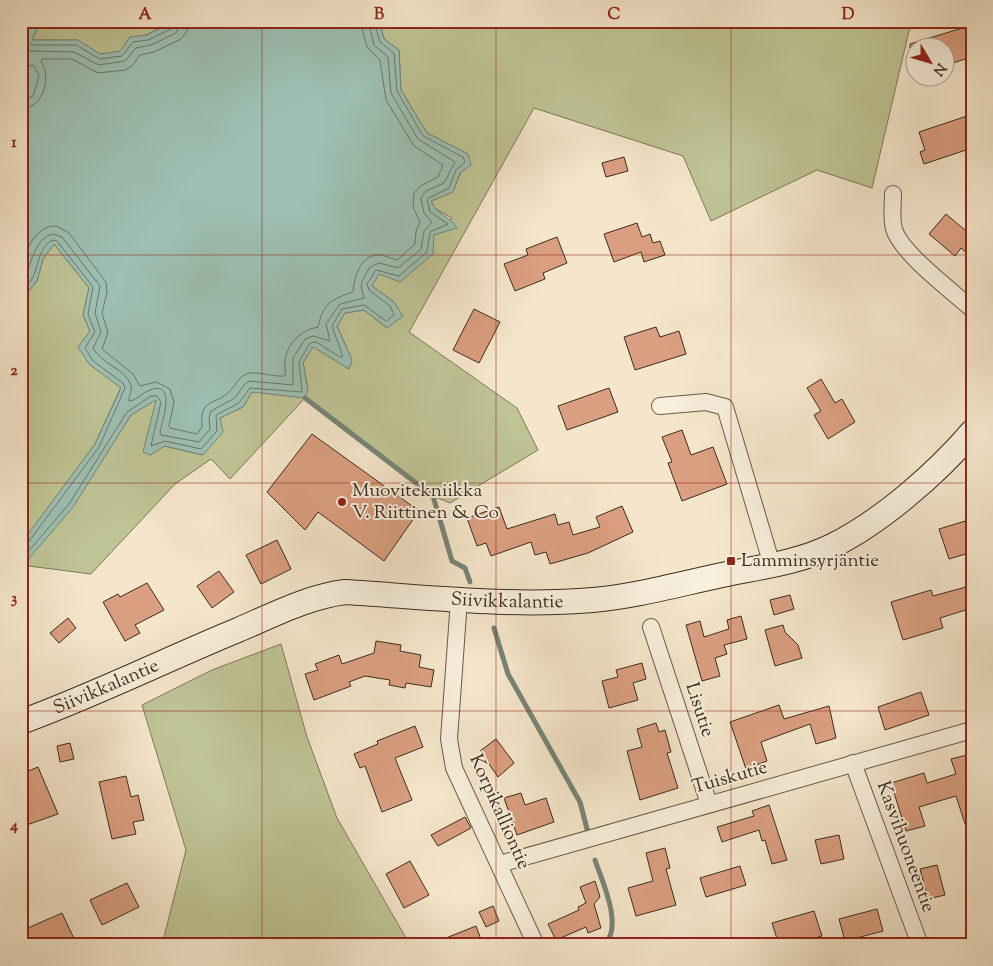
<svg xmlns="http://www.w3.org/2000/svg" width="993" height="966" viewBox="0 0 993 966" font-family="'Sorts Mill Goudy',serif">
  <rect width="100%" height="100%" fill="#f5e6cb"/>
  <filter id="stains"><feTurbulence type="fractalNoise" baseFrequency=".004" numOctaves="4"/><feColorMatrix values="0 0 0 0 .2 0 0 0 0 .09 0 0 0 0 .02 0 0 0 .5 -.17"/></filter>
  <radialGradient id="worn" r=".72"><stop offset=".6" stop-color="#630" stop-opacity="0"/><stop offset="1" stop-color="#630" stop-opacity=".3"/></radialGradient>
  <g fill="#bfc495" stroke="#7d785a">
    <polygon points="21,21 174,21 146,35 130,38 120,52 100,54 77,40 32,40 41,21 21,29"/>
    <polygon points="379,21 916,21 909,31 872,188 817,170 711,221 683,156 534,108 409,332 517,408 538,450 450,503 433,496 305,398 230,479 211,459 175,484 91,574 21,565 21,558 27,561 105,456 131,415 156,399 150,455 164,446 203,455 220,418 243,407 252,392 308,390 303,363 313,346 349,369 352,360 337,326 345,313 364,310 387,328 394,302 372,286 378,274 434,235 452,218 434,208 431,201 453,192 468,154 427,133 401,90 399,50 384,39"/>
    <polygon points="54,244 89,288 83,315 90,331 89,364 121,387 95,444 21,546 21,300 37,281 43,259"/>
    <polygon points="281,644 307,737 337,818 410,945 162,945 186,850 142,705 212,670"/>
  </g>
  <path fill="#9dc0b3" stroke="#768578" d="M 41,21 L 32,40 L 78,40 L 100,54 L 120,51 L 130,37 L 147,35 L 174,21 L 379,21 L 384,39 L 399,50 L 401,90 L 427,133 L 468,154 L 471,165 L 460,173 L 453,192 L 431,201 C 436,214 450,216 457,228 L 434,235 L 433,254 L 400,282 L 379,274 L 372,286 L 394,302 L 403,316 L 387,328 L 364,310 L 345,313 L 337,326 L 352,360 L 349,369 L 313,347 L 303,363 L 308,390 L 305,398 L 252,392 L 243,407 L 220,418 L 223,432 L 203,455 L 165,446 L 150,455 L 143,452 L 156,400 L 131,415 L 73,507 L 27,561 L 21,558 L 23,541 L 95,444 L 121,388 L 89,364 L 78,347 L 90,331 L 83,315 L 89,288 L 54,244 L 43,259 L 37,281 L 21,300 L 21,98 L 28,75 L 21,75 L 21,29 Z"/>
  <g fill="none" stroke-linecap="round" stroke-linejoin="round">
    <g stroke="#6c7669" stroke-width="1">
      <polyline points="21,33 28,34 28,41 32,45 76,45 100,59 122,56 133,42 148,40 173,28 175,21"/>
      <polyline points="21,41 30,51 74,52 99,65 125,61 136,48 151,45 176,33 181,21"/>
      <polyline points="21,64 34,66 39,76 33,96 21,101"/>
      <path d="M 21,109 C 43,108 52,79 41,62 L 42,59 L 72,59 L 98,73 L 125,70 L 132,66 L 140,55 L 154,52 L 181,39 L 187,31 L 189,21"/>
      <path d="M 21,267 C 26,250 35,225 57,226 L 69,233 L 106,282 L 107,292 L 102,313 L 108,333 L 102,349 L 133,374 L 140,386 L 156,382 L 170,389 L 174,402 L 169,426 L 170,428 L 197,434 L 202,427 C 199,397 216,406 230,391 C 237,384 239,375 250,373 C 261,372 273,377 285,376 C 286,371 284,365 285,360 C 288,342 302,330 318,327 C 323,303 332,299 353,292 C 354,277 361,253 381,255 C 387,256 392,259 397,260 L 415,244 L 416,231 L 420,222 L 413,207 L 414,193 L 422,185 L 438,177 L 443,165 L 414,146 L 386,100 L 380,60 L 367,47 L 360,21"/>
      <path d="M 21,282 C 32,268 33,238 53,234 L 62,237 L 100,286 L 95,313 L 101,332 L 93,348 C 101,363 125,370 130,383 C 134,390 128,395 129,401 C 137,400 142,393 150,390 C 177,380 162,422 160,432 L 161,435 L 199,442 L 210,429 L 209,418 L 211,411 L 235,398 L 244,385 L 249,381 L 293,385 L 293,358 L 305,339 L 313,336 L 330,341 L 326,324 L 340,304 L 364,298 L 361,287 L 362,281 L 370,267 L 379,263 L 398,268 L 421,249 L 424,231 L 432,222 L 424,213 L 421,198 L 426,191 L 444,183 L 455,162 L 418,139 L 391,93 L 388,57 L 374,45 L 368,21"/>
      <path d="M 21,292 C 25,288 29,284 32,279 C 39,266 38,247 53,240 L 57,241 L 93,287 L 88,314 L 95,332 L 85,348 L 93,361 L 123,383 L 125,388 L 99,447 L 27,544 L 21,546"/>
      <polyline points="21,554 26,554 69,504 127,412 151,396 157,396 161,402 151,446 165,441 201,449 217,431 216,415 239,403 250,388 302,392 299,362 310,343 316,342 340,357 343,357 332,326 342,309 364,305 386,321 394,315 390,306 369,290 367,284 376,270 399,276 427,252 430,232 448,224 430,212 427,199 449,188 456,170 465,162 463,157 423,136 397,91 394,53 380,42 374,21"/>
    </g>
    <g stroke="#768578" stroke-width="5">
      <polyline points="305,398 433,496 452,561 465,568 470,582"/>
      <polyline points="494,628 508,674 580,802 587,829"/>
      <path d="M 595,860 C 602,881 624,927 604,945"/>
    </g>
  </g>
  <g fill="#da9f80" stroke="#3b2c1f">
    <polygon points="972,25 972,57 946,65 946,48 910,48 910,44"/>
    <polygon points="967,116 972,132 972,148 924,164 920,152 925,150 919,132"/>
    <polygon points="624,157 628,171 606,177 602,163"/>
    <polygon points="946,214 972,236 972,258 961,248 955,256 929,234"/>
    <polygon points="637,223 642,237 650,234 653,243 660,241 665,255 644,262 641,252 614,262 604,234"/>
    <polygon points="557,237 567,263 543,273 545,279 515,291 504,264 528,255 526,249"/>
    <polygon points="474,309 500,322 479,363 453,350"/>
    <polygon points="656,327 660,337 679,331 686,354 635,370 624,337"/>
    <polygon points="821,379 835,403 842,399 855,422 828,439 814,415 821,411 807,388"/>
    <polygon points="609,388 618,412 567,430 558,406"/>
    <polygon points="682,430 691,455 713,447 727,484 682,501 668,463 672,462 662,437"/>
    <polygon points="312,434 419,511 384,561 318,512 305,530 267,492"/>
    <polygon points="622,506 633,532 588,553 550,564 546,552 535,555 531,542 491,556 486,543 477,546 467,518 499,507 507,529 555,514 558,525 569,522 573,535 600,527 596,517"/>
    <polygon points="972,519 972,552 949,559 939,529"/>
    <polygon points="277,540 291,569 261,584 246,555"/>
    <polygon points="219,571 234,592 212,608 197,586"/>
    <polygon points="147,583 164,610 135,625 140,633 125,641 103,602 118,594 120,597"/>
    <polygon points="966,587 972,608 940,618 943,628 903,640 891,602 931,590 933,596"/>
    <polygon points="790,595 794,609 774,615 770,600"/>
    <polygon points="741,616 747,639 724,645 727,654 715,658 720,676 702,681 686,625 700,621 704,637 729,629 727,620"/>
    <polygon points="68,618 76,628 59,643 50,633"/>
    <polygon points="783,625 785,632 798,645 802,658 775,666 765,630"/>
    <polygon points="376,641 401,645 400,651 421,655 419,667 434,670 431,687 406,683 405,688 389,685 390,680 365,676 349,682 351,686 314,700 305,674 318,670 315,664 339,655 342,664 374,653"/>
    <polygon points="642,663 646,679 633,683 638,700 609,708 602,681 618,677 616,670"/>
    <polygon points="921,692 929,715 885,730 878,707"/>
    <polygon points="779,705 784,719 829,706 836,738 816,744 810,724 761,742 767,761 746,769 730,722"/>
    <polygon points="656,723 659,732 665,730 671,752 667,753 678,788 640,800 627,751 642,747 637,729"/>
    <polygon points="415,726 423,747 395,758 412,800 382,812 365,766 360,768 354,754 378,744 377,741"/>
    <polygon points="496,739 514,763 498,777 480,751"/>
    <polygon points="70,743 74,759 60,762 57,746"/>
    <polygon points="967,755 969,762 972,761 972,835 969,836 956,796 919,807 925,826 906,831 891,783 924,773 927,783 956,774 951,759"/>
    <polygon points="38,767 58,814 21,827 21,774"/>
    <polygon points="126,776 131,797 138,795 144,820 133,822 136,834 112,839 99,782"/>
    <polygon points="521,793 525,805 546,798 554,822 517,835 504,798"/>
    <polygon points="769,805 787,860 772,864 765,840 762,841 759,830 722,842 717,827 754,816 752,811"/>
    <polygon points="465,817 471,828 438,846 431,835"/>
    <polygon points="839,835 844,859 821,864 815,840"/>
    <polygon points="665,848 670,868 666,869 676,905 636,916 628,888 653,881 646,853"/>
    <polygon points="410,861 429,895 404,908 386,874"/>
    <polygon points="937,865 945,895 928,899 920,869"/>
    <polygon points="740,866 746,885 706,897 700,878"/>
    <polygon points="595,881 600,897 594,904 601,928 588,933 586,927 556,940 548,924 579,910 578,907 586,903 580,887"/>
    <polygon points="127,883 139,907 102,925 90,900"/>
    <polygon points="493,906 499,921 486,927 479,912"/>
    <polygon points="877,909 883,931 845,941 839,919"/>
    <polygon points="814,911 822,936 790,945 779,945 772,923"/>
    <polygon points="62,913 77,945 21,945 21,931"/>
    <polygon points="476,926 483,945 431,945 431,944"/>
  </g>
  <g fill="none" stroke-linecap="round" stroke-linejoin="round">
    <g stroke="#6a5a4a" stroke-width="18">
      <g id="street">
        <path d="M 893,194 C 893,205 891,218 894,229 C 901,253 952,291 972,309"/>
        <polyline points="660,406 706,402 725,407 772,565"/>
        <polyline points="459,600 449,739 454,768 536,945"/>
        <polyline points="651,627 709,804"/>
        <polyline points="853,763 920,945"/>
        <polyline points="500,864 972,730"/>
      </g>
    </g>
    <g stroke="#3b2c1f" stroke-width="26">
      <g id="secondary">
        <path id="s1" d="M 21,722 C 95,695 165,660 238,630 C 273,615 307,597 345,592 C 427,597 511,607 593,600 C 638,596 683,583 727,574 C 761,567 800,562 832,546 C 881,522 937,473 972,432"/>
      </g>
    </g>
    <use href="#street" stroke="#f8efdd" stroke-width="16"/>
    <use href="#secondary" stroke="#f8efdd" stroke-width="24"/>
  </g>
  <path fill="none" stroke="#8f2418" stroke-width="1" stroke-opacity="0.55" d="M 262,21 L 262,945M 496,21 L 496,945M 731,21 L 731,945M 21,255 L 972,255M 21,483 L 972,483M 21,711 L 972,711"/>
  <g fill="#8f2418" stroke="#f8efdd" stroke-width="2">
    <circle cx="342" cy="502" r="5"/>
    <rect x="726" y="556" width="10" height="10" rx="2.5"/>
  </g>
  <g text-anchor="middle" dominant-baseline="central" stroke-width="4" stroke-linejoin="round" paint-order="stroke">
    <g font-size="19" fill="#3b2c1f" stroke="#f8efdd" text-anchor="start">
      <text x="352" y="491">Muovitekniikka<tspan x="352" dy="22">V. Riittinen &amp; Co</tspan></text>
      <text x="741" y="561">Lamminsyrjäntie</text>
    </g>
    <g font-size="19" fill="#3b2c1f" stroke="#f8efdd">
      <text stroke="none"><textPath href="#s1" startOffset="512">Siivikkalantie</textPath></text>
      <text stroke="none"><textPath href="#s1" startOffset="92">Siivikkalantie</textPath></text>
      <text transform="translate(699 710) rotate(72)">Lisutie</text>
      <text transform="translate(730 778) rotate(-16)">Tuiskutie</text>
      <text transform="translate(499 812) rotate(66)">Korpikalliontie</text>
      <text transform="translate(905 847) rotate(70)">Kasvihuoneentie</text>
    </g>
  </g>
  <rect width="993" height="966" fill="none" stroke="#f5e6cb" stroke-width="55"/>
  <g transform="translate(930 62) rotate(128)"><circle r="24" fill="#f8efdd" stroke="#aca191"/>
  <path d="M0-4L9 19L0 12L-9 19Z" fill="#8f2418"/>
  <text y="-8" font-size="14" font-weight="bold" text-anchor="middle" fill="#3b2c1f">N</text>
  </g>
  <rect x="28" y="28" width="938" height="910" fill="none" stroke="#8f2418" stroke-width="2"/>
  <g font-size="16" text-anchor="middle" font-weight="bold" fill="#8f2418">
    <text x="145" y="19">A</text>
    <text x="379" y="19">B</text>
    <text x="614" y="19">C</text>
    <text x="848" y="19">D</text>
    <text x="14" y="147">1</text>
    <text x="14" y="375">2</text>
    <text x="14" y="603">3</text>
    <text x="14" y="830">4</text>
  </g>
  <rect width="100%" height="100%" filter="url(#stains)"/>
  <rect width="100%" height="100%" fill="url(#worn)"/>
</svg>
